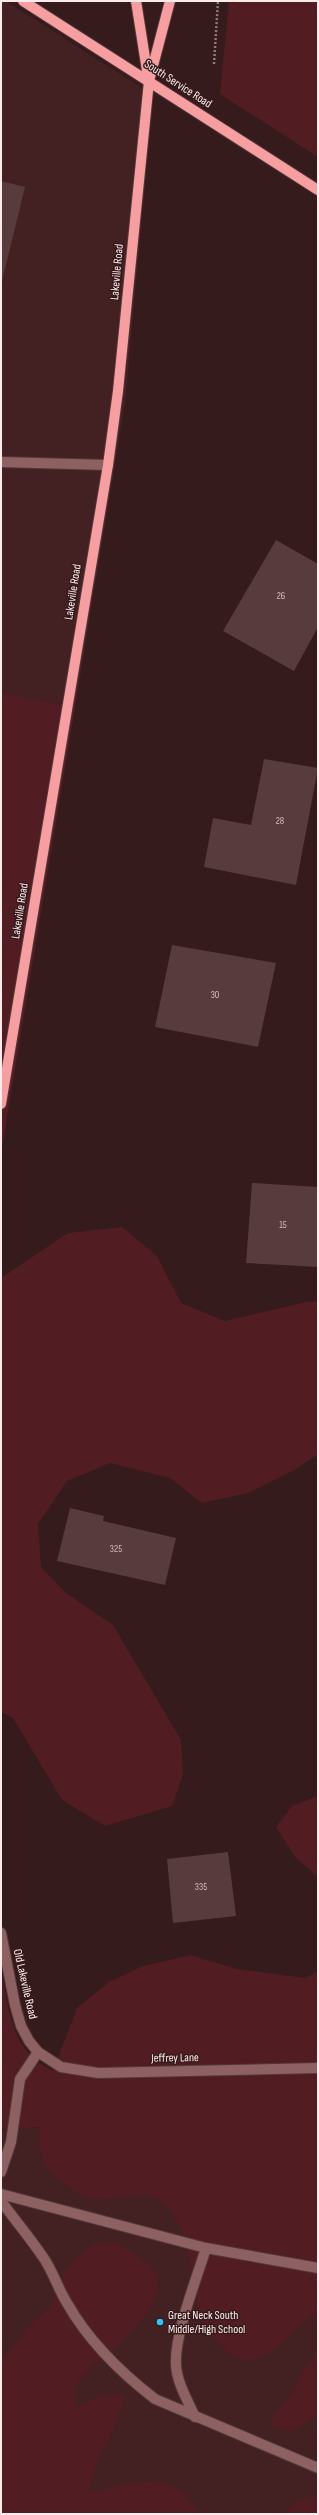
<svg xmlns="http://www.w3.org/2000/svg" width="319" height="2515" viewBox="0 0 319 2515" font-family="'Sofia Sans Condensed',sans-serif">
  <rect width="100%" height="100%" fill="#361b1c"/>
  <g fill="#432123">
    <polygon points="1,1 6,1 153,95 125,403 75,708 1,692"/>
    <polygon points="318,2107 318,2514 1,2514 1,2130"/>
  </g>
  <g fill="#511d22">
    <polygon points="229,1 318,1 318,157 220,94"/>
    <polygon points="1,692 75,708 1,1154"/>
    <polygon points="122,1227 157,1256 181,1303 225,1321 306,1302 318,1302 318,1454 296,1469 248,1493 202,1503 170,1478 110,1463 67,1481 38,1524 41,1567 66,1593 113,1625 181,1740 183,1775 172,1806 105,1826 62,1800 13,1718 1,1712 1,1278 68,1233"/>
    <polygon points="318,1796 318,1877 296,1858 276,1827 292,1806"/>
    <path d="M 191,1955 L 236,1969 L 306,1978 L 318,1971 L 318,2312 C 299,2322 281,2350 262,2357 C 253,2360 241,2362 233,2357 C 225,2351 203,2323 199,2314 C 197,2307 197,2297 195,2290 C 190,2261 186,2217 159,2199 C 138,2186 106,2206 82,2196 C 75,2193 69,2186 62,2182 C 42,2168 39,2151 39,2127 L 1,2130 L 1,1968 C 9,2010 10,2051 53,2071 L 77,2008 L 109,1982 L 143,1966 Z"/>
    <path d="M 113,2242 C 126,2248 157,2264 158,2281 C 159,2307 128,2334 111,2351 C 100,2361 82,2371 76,2386 C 74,2391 76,2401 76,2407 L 102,2396 L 126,2394 L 110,2437 L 97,2461 L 88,2493 C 117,2488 156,2471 182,2492 C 189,2498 194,2507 200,2514 L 1,2514 L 1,2361 L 26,2330 L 50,2307 L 65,2272 L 77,2257 L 94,2245 Z"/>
    <path d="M 318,2354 L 318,2416 C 295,2425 297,2439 269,2423 L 292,2394 L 306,2367 Z"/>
    <path d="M 318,2495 L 318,2514 L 283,2514 C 292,2503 305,2497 318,2495 Z"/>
  </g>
  <g fill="#583b3c">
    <polygon points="1,181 25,187 2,281 1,281"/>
    <polygon points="276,540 318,564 318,627 294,671 223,631"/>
    <polygon points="264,759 318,768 296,885 204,867 213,818 251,825"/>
    <polygon points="172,945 276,963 258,1047 155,1027"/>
    <polygon points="252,1183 318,1187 318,1267 246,1263"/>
    <polygon points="70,1508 104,1516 103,1521 176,1538 165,1585 57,1561"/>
    <polygon points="228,1852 236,1916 173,1923 167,1859"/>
  </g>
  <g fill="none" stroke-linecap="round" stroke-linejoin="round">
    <g stroke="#523839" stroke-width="12">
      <g id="minor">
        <polyline points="1,462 108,465"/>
        <polyline points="1,1933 15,2005 21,2026 29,2041 38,2052 61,2067 98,2073 318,2068"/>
        <polyline points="1,2172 11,2142 20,2079 38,2052"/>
        <polyline points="1,2194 206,2248 318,2268"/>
        <path d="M 1,2201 C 15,2220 30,2238 43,2257 C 53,2271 58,2289 67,2303 C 89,2342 120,2372 155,2399 L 318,2468"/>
        <path d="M 195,2417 C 188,2401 177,2383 176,2365 C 174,2335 197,2278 206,2248"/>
      </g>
    </g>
    <g stroke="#523839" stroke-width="12">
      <g id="major">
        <polyline points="23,1 318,190"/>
        <polyline points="136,1 148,77"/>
        <polyline points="1,1104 108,465 118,391 149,81 170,1"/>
      </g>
    </g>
    <polyline stroke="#937b7c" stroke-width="2.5" stroke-dasharray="2 2" stroke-linecap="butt" points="214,64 218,1"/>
    <use href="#minor" stroke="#8d6162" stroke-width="10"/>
    <use href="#major" stroke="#f79ea1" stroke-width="10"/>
  </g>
  <circle fill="#28c8ff" stroke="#361b1c" stroke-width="1.5" cx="160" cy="2322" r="4"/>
  <g text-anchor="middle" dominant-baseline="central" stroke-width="3" stroke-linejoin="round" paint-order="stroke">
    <g font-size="10" fill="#d4bfbf">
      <text x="281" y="596">26</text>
      <text x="280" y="821">28</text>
      <text x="215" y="995">30</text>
      <text x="283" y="1225">15</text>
      <text x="116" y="1549">325</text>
      <text x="201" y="1887">335</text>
    </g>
    <g font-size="12" fill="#feebeb" stroke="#361b1c">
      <text transform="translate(178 84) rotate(33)">South Service Road</text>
      <text transform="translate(117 272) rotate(-85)">Lakeville Road</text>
      <text transform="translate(73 592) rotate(-81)">Lakeville Road</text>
      <text transform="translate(20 911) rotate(-81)">Lakeville Road</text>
      <text transform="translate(25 1984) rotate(77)">Old Lakeville Road</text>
      <text transform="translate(175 2058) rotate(-1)">Jeffrey Lane</text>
    </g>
    <g font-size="12" fill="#feebeb" stroke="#361b1c" text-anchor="start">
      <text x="168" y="2315">Great Neck South<tspan x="168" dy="14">Middle/High School</tspan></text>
    </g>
  </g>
  <rect width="319" height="2515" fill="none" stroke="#feebeb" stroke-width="4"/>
</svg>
